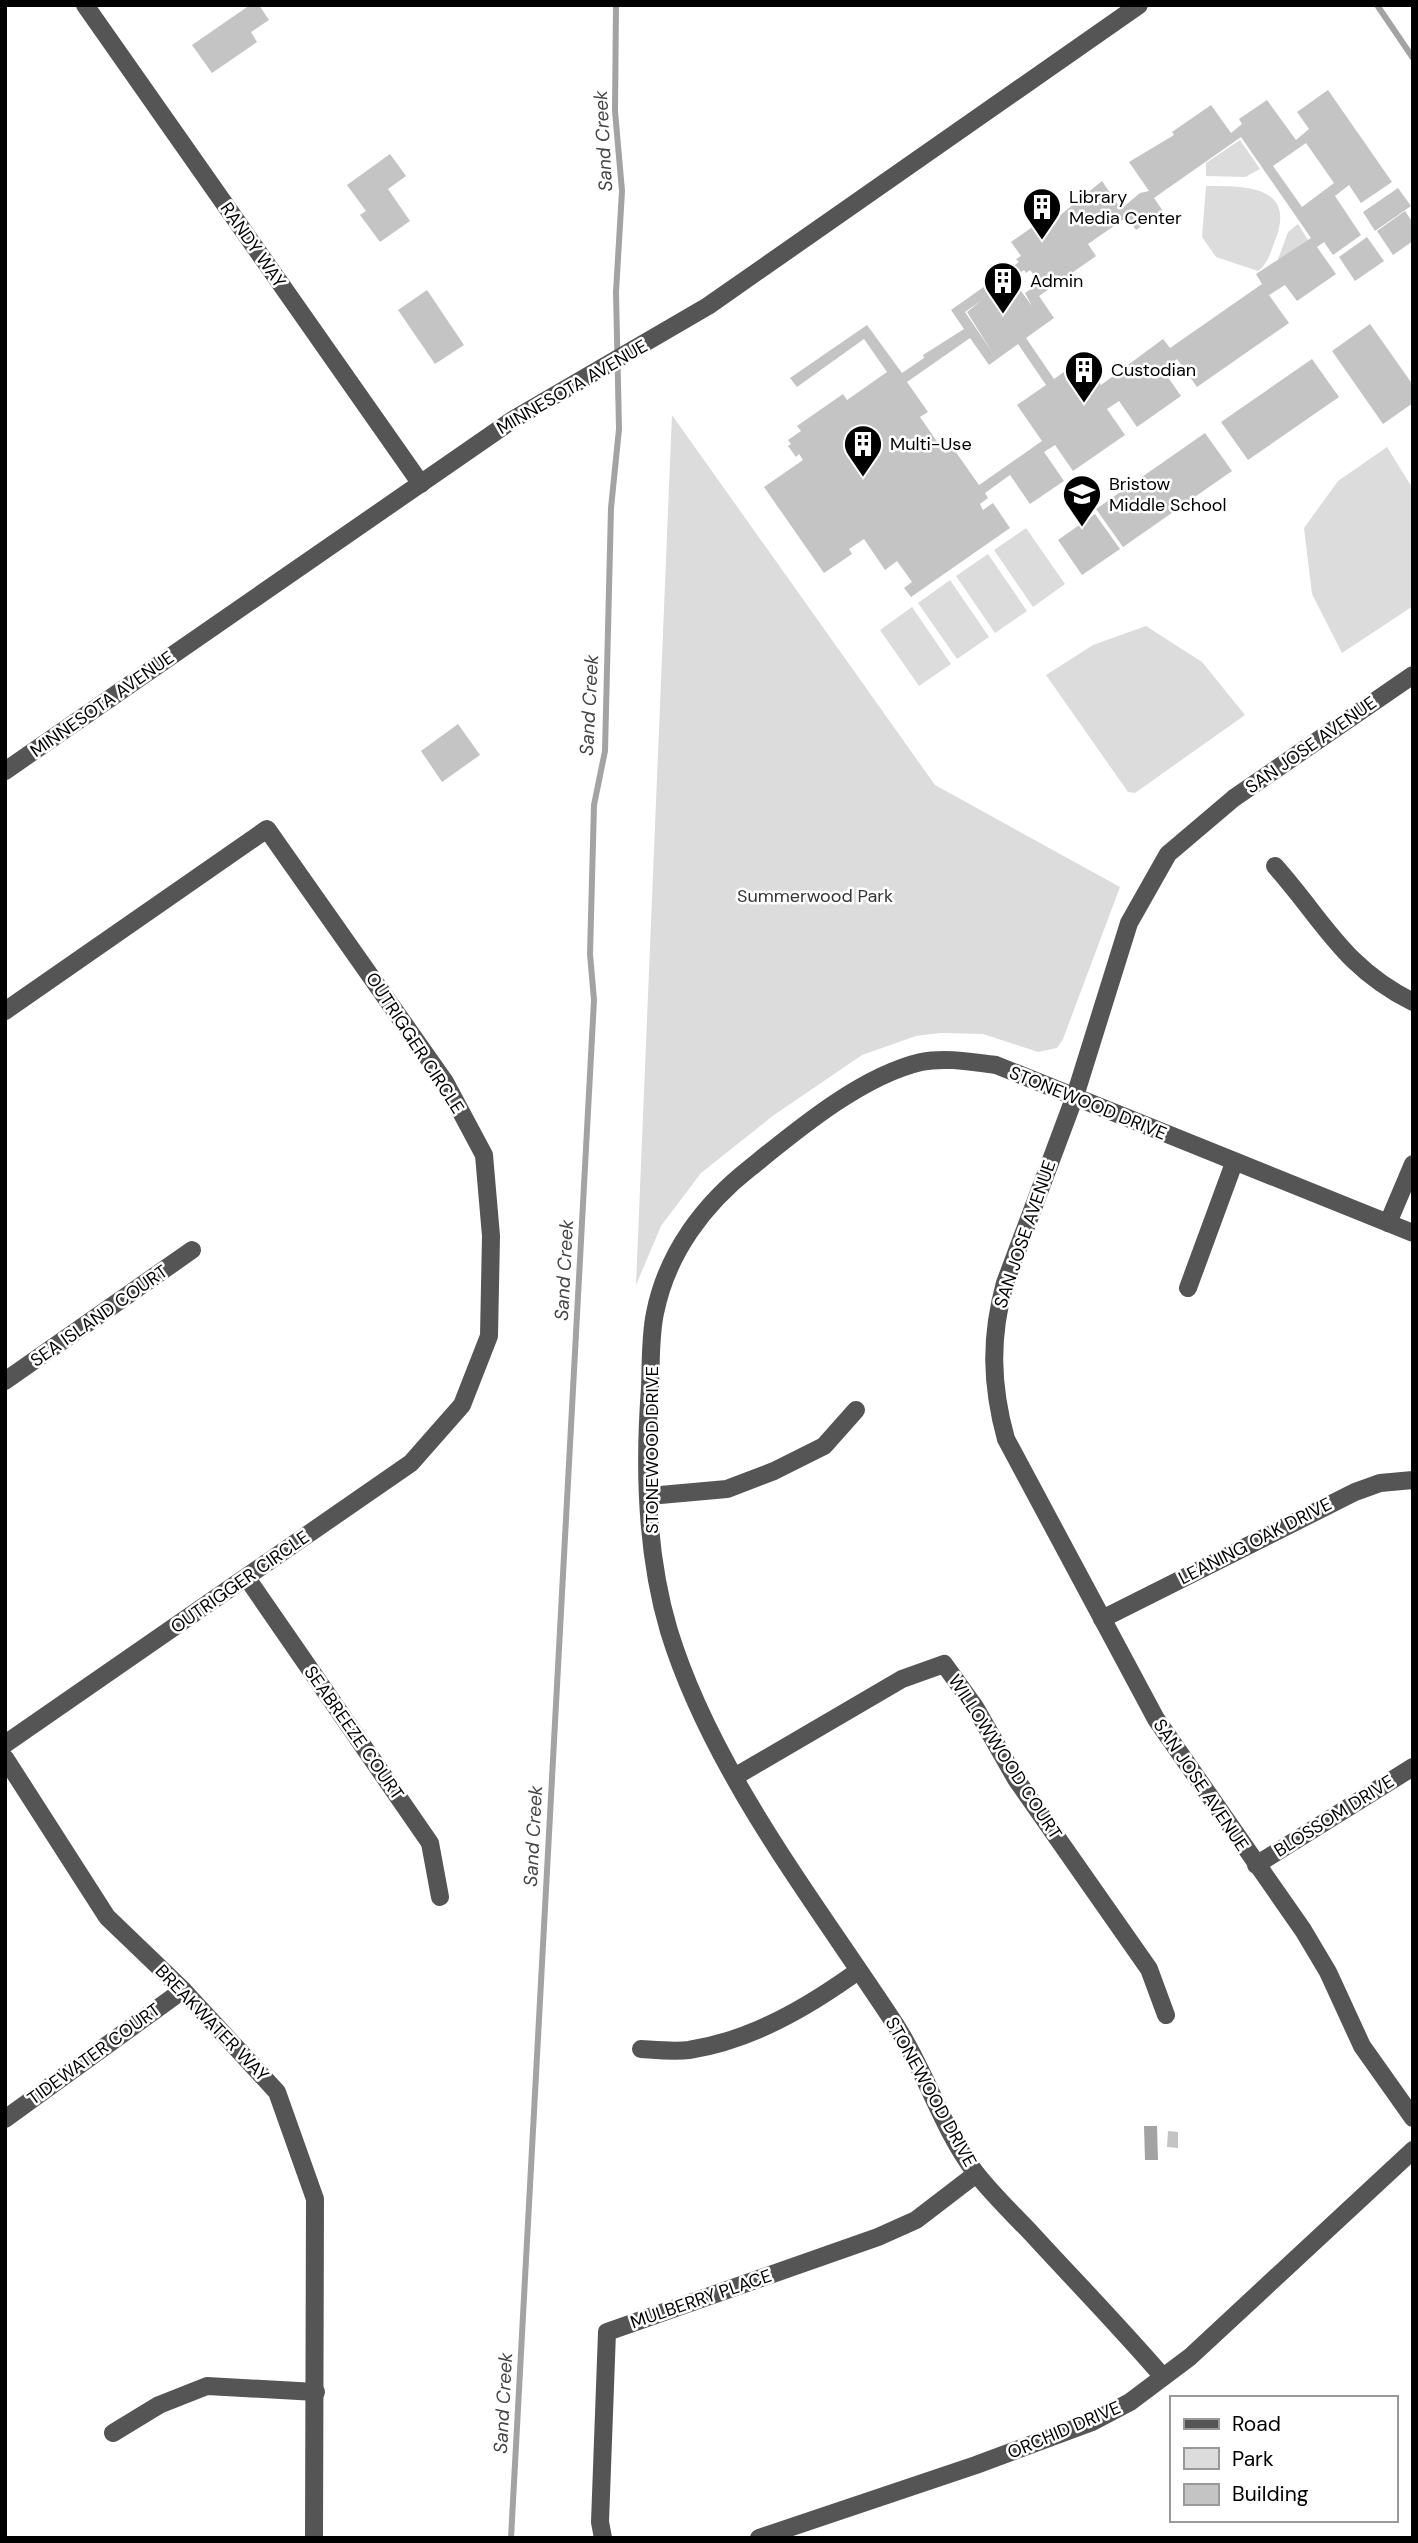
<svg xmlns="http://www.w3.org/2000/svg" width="1418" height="2543" viewBox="0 0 1418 2543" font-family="'DM Sans',sans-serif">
  <rect width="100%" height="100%" fill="#fff"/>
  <g fill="#dcdcdc">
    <polygon points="1240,140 1260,169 1245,177 1206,176 1206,163"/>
    <path d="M 1206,186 C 1241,186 1296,184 1276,238 C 1271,250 1269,263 1258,271 L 1216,257 L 1202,237 Z"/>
    <polygon points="1298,224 1308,240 1277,262 1288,232"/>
    <polygon points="672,415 935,785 1120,887 1063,1039 1057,1048 1038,1052 983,1034 941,1033 916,1036 862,1055 774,1115 701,1173 661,1226 636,1285"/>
    <polygon points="1387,447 1413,489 1413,606 1342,653 1312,594 1304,528 1338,481"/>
    <polygon points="1026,528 1065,584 1033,607 994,550"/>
    <polygon points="988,554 1027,611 995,633 956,576"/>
    <polygon points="950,580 989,637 957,659 918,603"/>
    <polygon points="912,607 951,664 919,686 880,630"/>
    <polygon points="1146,626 1202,662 1245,715 1135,793 1128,792 1046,675 1093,645"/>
  </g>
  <polygon fill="#a3a3a3" points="1144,2126 1157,2126 1158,2160 1145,2160"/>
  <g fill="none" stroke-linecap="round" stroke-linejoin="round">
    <g stroke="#a3a3a3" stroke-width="6">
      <polyline points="1377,5 1413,58"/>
      <polyline points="511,2538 594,1000 590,954 594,805 605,751 611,508 619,429 616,292 622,191 615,111 616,5"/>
    </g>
  </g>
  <g fill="#c4c4c4" fill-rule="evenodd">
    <polygon points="250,5 259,5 269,20 251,32 257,42 212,73 192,45"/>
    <path d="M 1328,90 L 1392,182 L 1361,203 L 1349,185 L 1335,196 L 1361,235 L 1333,255 L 1324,242 L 1317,247 L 1336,274 L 1297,301 L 1285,285 L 1269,295 L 1289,323 L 1197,387 L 1177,359 L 1163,370 L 1181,396 L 1137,427 L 1119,401 L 1107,409 L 1125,435 L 1073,471 L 1055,445 L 1044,452 L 1064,481 L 1030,504 L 1010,475 L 985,493 L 988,498 L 980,504 L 983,510 L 993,503 L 1010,528 L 911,597 L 904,588 L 912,582 L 897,561 L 885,570 L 864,539 L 849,549 L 852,554 L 824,573 L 764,487 L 803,460 L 799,454 L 796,457 L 788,446 L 791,444 L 788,440 L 801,431 L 797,426 L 843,394 L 847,400 L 887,372 L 864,339 L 797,387 L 790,378 L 867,325 L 902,373 L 924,358 L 923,355 L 964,329 L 951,310 L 1019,262 L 1016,259 L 1021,256 L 1011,242 L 1054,212 L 1058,217 L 1102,181 L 1121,209 L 1140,193 L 1149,191 L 1129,162 L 1174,135 L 1172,132 L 1211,105 L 1231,133 L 1242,124 L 1239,119 L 1267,100 L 1296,140 L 1309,129 L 1297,112 ZM 1241,137 L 1311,238 L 1256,274 L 1262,284 L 1170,348 L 1163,339 L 1101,385 L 1082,359 L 1054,379 L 1026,338 L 1054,318 L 1039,296 L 1096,256 L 1088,244 L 1127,217 L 1136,230 L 1163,211 L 1154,198 ZM 1306,143 L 1334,183 L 1302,207 L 1273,166 ZM 1024,270 L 1026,273 L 1030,270 L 1040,283 L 1025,293 L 1032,306 L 1013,280 L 996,290 ZM 982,300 L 967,312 L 992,352 L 965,312 ZM 970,338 L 989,365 L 1018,344 L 1046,385 L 1017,405 L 1042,441 L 979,485 L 953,448 L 945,453 L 920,417 L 928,412 L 907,382 Z"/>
    <polygon points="390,154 406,176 388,189 410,221 380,242 360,215 366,211 347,185"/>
    <polygon points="1398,188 1411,206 1375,231 1363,212"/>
    <polygon points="1405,211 1413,223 1413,241 1393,255 1377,231"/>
    <polygon points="1367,237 1384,261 1355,281 1339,257"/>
    <polygon points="427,290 464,345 435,364 398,310"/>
    <polygon points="1370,324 1413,385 1413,403 1383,424 1332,351"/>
    <polygon points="1312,359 1339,397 1248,460 1221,422"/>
    <polygon points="1205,433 1232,471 1123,547 1096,509"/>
    <polygon points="1095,514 1120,549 1082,575 1058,540"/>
    <polygon points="458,724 480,755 442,782 421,751"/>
    <polygon points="1168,2131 1178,2132 1178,2148 1167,2147"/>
  </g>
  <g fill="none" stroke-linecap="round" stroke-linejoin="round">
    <g stroke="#555" stroke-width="18">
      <polyline points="85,5 421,484"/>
      <path d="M 1413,675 L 1234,798 L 1168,854 L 1129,923 L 1075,1096 L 1005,1283 C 990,1337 991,1385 1006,1439 L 1156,1719 L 1303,1930 L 1328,1972 L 1362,2046 L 1413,2118"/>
      <polyline points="5,771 514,419 708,306 1139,5"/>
      <path d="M 1275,866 C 1324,921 1343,967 1413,1002"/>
      <polyline points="5,1011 267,829 445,1082 484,1155 491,1236 489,1336 462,1405 411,1463 5,1744"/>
      <polyline points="1388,1223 1413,1164"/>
      <polyline points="1188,1288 1234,1163"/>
      <polyline points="5,1381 192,1250"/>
      <polyline points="649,1496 727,1489 774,1471 824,1446 856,1410"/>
      <polyline points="247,1578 430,1843 440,1897"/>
      <polyline points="1102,1619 1355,1492 1380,1483 1413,1480"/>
      <polyline points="5,1758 107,1917 183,1990 277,2092 315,2199 314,2538"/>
      <polyline points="736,1776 902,1679 944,1664 975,1707 1016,1779 1149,1969 1166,2015"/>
      <polyline points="1256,1865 1413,1767"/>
      <path d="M 641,2049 C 656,2050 674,2052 689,2050 C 752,2040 808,2007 858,1971"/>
      <polyline points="5,2119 183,1990"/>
      <path d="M 1163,2377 C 1121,2328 1076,2282 1032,2234 C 1013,2214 992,2194 975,2172 C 941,2127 926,2071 895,2024 C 815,1902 712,1771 669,1631 C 646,1554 644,1468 650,1388 C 651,1364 650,1337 655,1313 C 667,1253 704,1204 750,1168 C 797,1130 861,1076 921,1062 C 945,1057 972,1062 996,1065 L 1413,1233"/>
      <polyline points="113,2433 159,2405 207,2386 316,2392"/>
      <polyline points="603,2538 600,2522 607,2332 878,2237 916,2220 976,2174"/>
      <polyline points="759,2538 976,2465 1092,2422 1130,2402 1190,2357 1413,2150"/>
    </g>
  </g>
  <defs>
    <g id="building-pin" transform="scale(2.0125)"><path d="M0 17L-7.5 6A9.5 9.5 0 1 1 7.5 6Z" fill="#000" stroke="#fff"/><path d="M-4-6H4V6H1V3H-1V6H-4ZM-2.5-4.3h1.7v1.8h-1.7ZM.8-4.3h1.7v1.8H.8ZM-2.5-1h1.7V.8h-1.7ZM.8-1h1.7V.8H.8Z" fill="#fff"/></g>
    <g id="school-pin" transform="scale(2.0125)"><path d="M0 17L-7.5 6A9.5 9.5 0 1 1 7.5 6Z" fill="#000" stroke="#fff"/><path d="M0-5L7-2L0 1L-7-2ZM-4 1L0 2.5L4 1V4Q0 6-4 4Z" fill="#fff"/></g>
  </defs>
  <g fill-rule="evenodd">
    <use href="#building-pin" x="1042" y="207"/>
    <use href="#building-pin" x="1003" y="281"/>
    <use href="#building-pin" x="1084" y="370"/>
    <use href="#building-pin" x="863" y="444"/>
    <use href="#school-pin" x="1082" y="494"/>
  </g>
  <g text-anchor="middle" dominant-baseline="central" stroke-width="5" stroke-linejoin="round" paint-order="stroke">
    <g font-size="18" fill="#000" stroke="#fff" text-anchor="start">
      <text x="1069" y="197">Library<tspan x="1069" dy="21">Media Center</tspan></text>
      <text x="1030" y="281">Admin</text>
      <text x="1111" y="370">Custodian</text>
      <text x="890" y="444">Multi-Use</text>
      <text x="1109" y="484">Bristow<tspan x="1109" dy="21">Middle School</tspan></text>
    </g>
    <g font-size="18" fill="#000" stroke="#fff">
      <text transform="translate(253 245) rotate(55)">RANDY WAY</text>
      <text transform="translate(572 387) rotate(-30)">MINNESOTA AVENUE</text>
      <text transform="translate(102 704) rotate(-35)">MINNESOTA AVENUE</text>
      <text transform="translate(1311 745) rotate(-35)">SAN JOSE AVENUE</text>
      <text transform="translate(415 1043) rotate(57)">OUTRIGGER CIRCLE</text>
      <text transform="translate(1088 1103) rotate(22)">STONEWOOD DRIVE</text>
      <text transform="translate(1025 1234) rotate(-71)">SAN JOSE AVENUE</text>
      <text transform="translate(99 1316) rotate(-35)">SEA ISLAND COURT</text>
      <text transform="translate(652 1450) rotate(-90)">STONEWOOD DRIVE</text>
      <text transform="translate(1255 1541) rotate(-27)">LEANING OAK DRIVE</text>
      <text transform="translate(240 1582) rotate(-35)">OUTRIGGER CIRCLE</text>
      <text transform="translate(354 1733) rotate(55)">SEABREEZE COURT</text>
      <text transform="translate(1005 1757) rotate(57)">WILLOWWOOD COURT</text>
      <text transform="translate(1201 1785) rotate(56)">SAN JOSE AVENUE</text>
      <text transform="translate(1334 1816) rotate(-32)">BLOSSOM DRIVE</text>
      <text transform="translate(212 2023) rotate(46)">BREAKWATER WAY</text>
      <text transform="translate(94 2054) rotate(-36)">TIDEWATER COURT</text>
      <text transform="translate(931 2092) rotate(61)">STONEWOOD DRIVE</text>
      <text transform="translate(701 2299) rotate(-19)">MULBERRY PLACE</text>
      <text transform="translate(1064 2430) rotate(-23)">ORCHID DRIVE</text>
    </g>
    <g font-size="18" fill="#333" stroke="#fff">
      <text x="815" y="896">Summerwood Park</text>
    </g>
    <g font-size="19" font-style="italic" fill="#444" stroke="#fff">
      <text transform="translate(603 141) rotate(-93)">Sand Creek</text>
      <text transform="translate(589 705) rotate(-87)">Sand Creek</text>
      <text transform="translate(564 1270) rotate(-87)">Sand Creek</text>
      <text transform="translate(533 1836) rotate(-87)">Sand Creek</text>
      <text transform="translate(503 2403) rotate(-87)">Sand Creek</text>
    </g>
  </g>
  <rect width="1418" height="2543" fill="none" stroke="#000000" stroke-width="14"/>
  <rect x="1170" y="2396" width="228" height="126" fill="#ffffff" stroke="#999999" stroke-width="2"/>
  <rect x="1184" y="2419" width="35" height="10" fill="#555555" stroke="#999999" stroke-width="2"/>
  <text x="1232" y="2431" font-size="21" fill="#000000">Road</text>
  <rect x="1184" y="2448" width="35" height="21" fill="#dcdcdc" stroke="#999999" stroke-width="2"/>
  <text x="1232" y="2466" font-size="21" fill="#000000">Park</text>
  <rect x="1184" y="2484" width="35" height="21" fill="#c4c4c4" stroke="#999999" stroke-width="2"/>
  <text x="1232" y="2501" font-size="21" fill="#000000">Building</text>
</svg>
